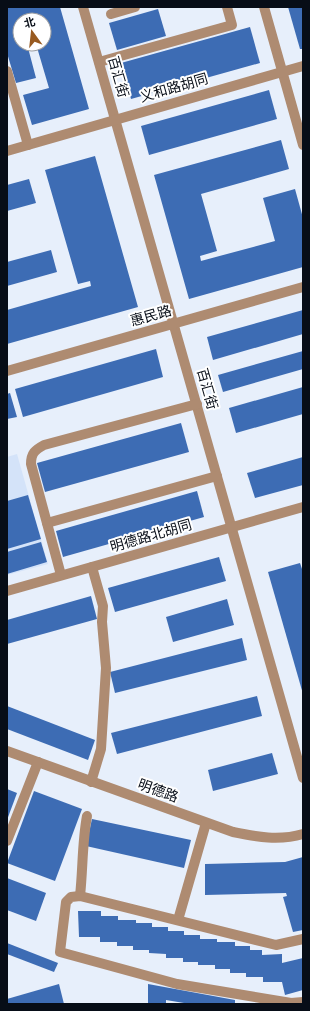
<svg xmlns="http://www.w3.org/2000/svg" width="310" height="1011" viewBox="0 0 310 1011" font-family="'Fira Sans','Noto Sans SC',sans-serif">
  <rect width="100%" height="100%" fill="#e7effb"/>
  <polygon fill="#d4e3f9" points="17,454 48,564 7,575 7,457"/>
  <g fill="#3d6cb4">
    <polygon points="7,7 60,7 89,109 32,125 23,95 49,88 36,44 44,44 44,20 30,20 29,17 20,19 20,44 27,44 36,78 16,83 7,53"/>
    <polygon points="288,7 303,7 303,49 300,49"/>
    <polygon points="158,9 166,36 117,50 109,23"/>
    <polygon points="250,27 260,63 131,99 121,63"/>
    <polygon points="269,90 277,119 149,155 141,126"/>
    <polygon points="281,140 289,169 201,194 217,251 200,256 201,261 275,241 263,198 295,189 303,218 303,267 189,299 154,175"/>
    <polygon points="95,156 138,307 7,344 7,310 91,286 90,281 78,284 45,170"/>
    <polygon points="29,179 36,203 7,211 7,185"/>
    <polygon points="51,250 57,272 7,286 7,262"/>
    <polygon points="303,310 303,334 213,360 207,337"/>
    <polygon points="156,349 163,377 23,417 15,389"/>
    <polygon points="303,351 303,369 223,392 218,375"/>
    <polygon points="303,387 303,414 236,433 229,408"/>
    <polygon points="10,393 17,417 7,419 7,394"/>
    <polygon points="181,423 189,452 45,492 37,463"/>
    <polygon points="303,457 303,485 255,498 247,473"/>
    <polygon points="197,491 204,517 63,557 56,531"/>
    <polygon points="28,495 41,539 7,549 7,501"/>
    <polygon points="41,542 47,562 7,574 7,552"/>
    <polygon points="219,557 226,581 115,612 108,588"/>
    <polygon points="300,563 303,572 303,694 268,572"/>
    <polygon points="91,596 97,619 7,644 7,620"/>
    <polygon points="227,599 234,625 173,642 166,617"/>
    <polygon points="242,638 247,660 115,693 110,672"/>
    <polygon points="257,696 262,716 117,754 111,733"/>
    <polygon points="7,706 95,740 88,760 7,729"/>
    <polygon points="272,753 278,774 213,791 208,770"/>
    <polygon points="7,789 17,793 7,820"/>
    <polygon points="34,791 82,809 55,881 7,863"/>
    <polygon points="92,819 191,840 184,868 86,846"/>
    <polygon points="303,857 303,930 293,932 283,897 287,896 286,893 205,895 205,864 285,862"/>
    <polygon points="7,878 46,893 36,921 7,910"/>
    <polygon points="78,911 101,911 101,916 118,916 118,920 136,920 136,923 152,923 152,927 168,927 168,931 184,931 184,935 200,935 200,939 217,939 217,942 235,942 235,946 250,946 250,950 262,950 262,955 282,954 282,963 303,958 303,990 285,995 282,982 263,982 263,977 246,977 246,973 230,973 230,969 215,969 215,965 198,965 198,962 183,962 183,958 166,958 166,954 149,953 149,950 133,950 133,946 117,946 117,942 100,942 100,937 79,937"/>
    <polygon points="7,943 58,963 54,972 7,954"/>
    <polygon points="59,984 64,1004 7,1004 7,999"/>
    <polygon points="148,984 235,1000 235,1004 190,1004 166,1000 166,1004 148,1004"/>
  </g>
  <g fill="none" stroke-linecap="round" stroke-linejoin="round">
    <g stroke="#ae8b71" stroke-width="10">
      <polyline points="83,7 303,778"/>
      <polyline points="264,7 303,145"/>
      <polyline points="111,14 135,7"/>
      <polyline points="99,62 232,25 227,7"/>
      <polyline points="7,71 28,145"/>
      <polyline points="7,151 303,66"/>
      <polyline points="7,371 303,287"/>
      <polyline points="47,523 217,476"/>
      <path d="M 61,575 L 31,464 C 31,453 35,450 44,445 L 197,404"/>
      <polyline points="7,591 303,507"/>
      <path d="M 7,751 L 233,832 C 257,837 279,841 303,834"/>
      <polyline points="91,782 101,749 106,668 102,622 103,606 92,567"/>
      <polyline points="7,841 38,762"/>
      <path d="M 80,896 C 83,869 82,843 87,816"/>
      <polyline points="178,920 206,823"/>
      <polyline points="303,939 276,945 80,896 71,897 66,902 60,952 177,984 291,1003 303,1002"/>
    </g>
  </g>
  <g text-anchor="middle" dominant-baseline="central" stroke-width="4" stroke-linejoin="round" paint-order="stroke">
    <g font-size="14" fill="#070d17" stroke="#fff">
      <text transform="translate(118 77) rotate(74)">百汇街</text>
      <text transform="translate(174 88) rotate(-16)">义和路胡同</text>
      <text transform="translate(151 316) rotate(-16)">惠民路</text>
      <text transform="translate(207 389) rotate(74)">百汇街</text>
      <text transform="translate(151 536) rotate(-16)">明德路北胡同</text>
      <text transform="translate(158 791) rotate(20)">明德路</text>
    </g>
  </g>
  <rect width="310" height="1011" fill="none" stroke="#070d17" stroke-width="16"/>
  <g transform="translate(32 32) rotate(345)"><circle r="19" fill="#ffffff" stroke="#9c9ea2"/>
  <path d="M0-3L7 15L0 10L-7 15Z" fill="#985a20"/>
  <text y="-6" font-size="11" font-weight="bold" text-anchor="middle" fill="#070d17">北</text>
  </g>
</svg>
